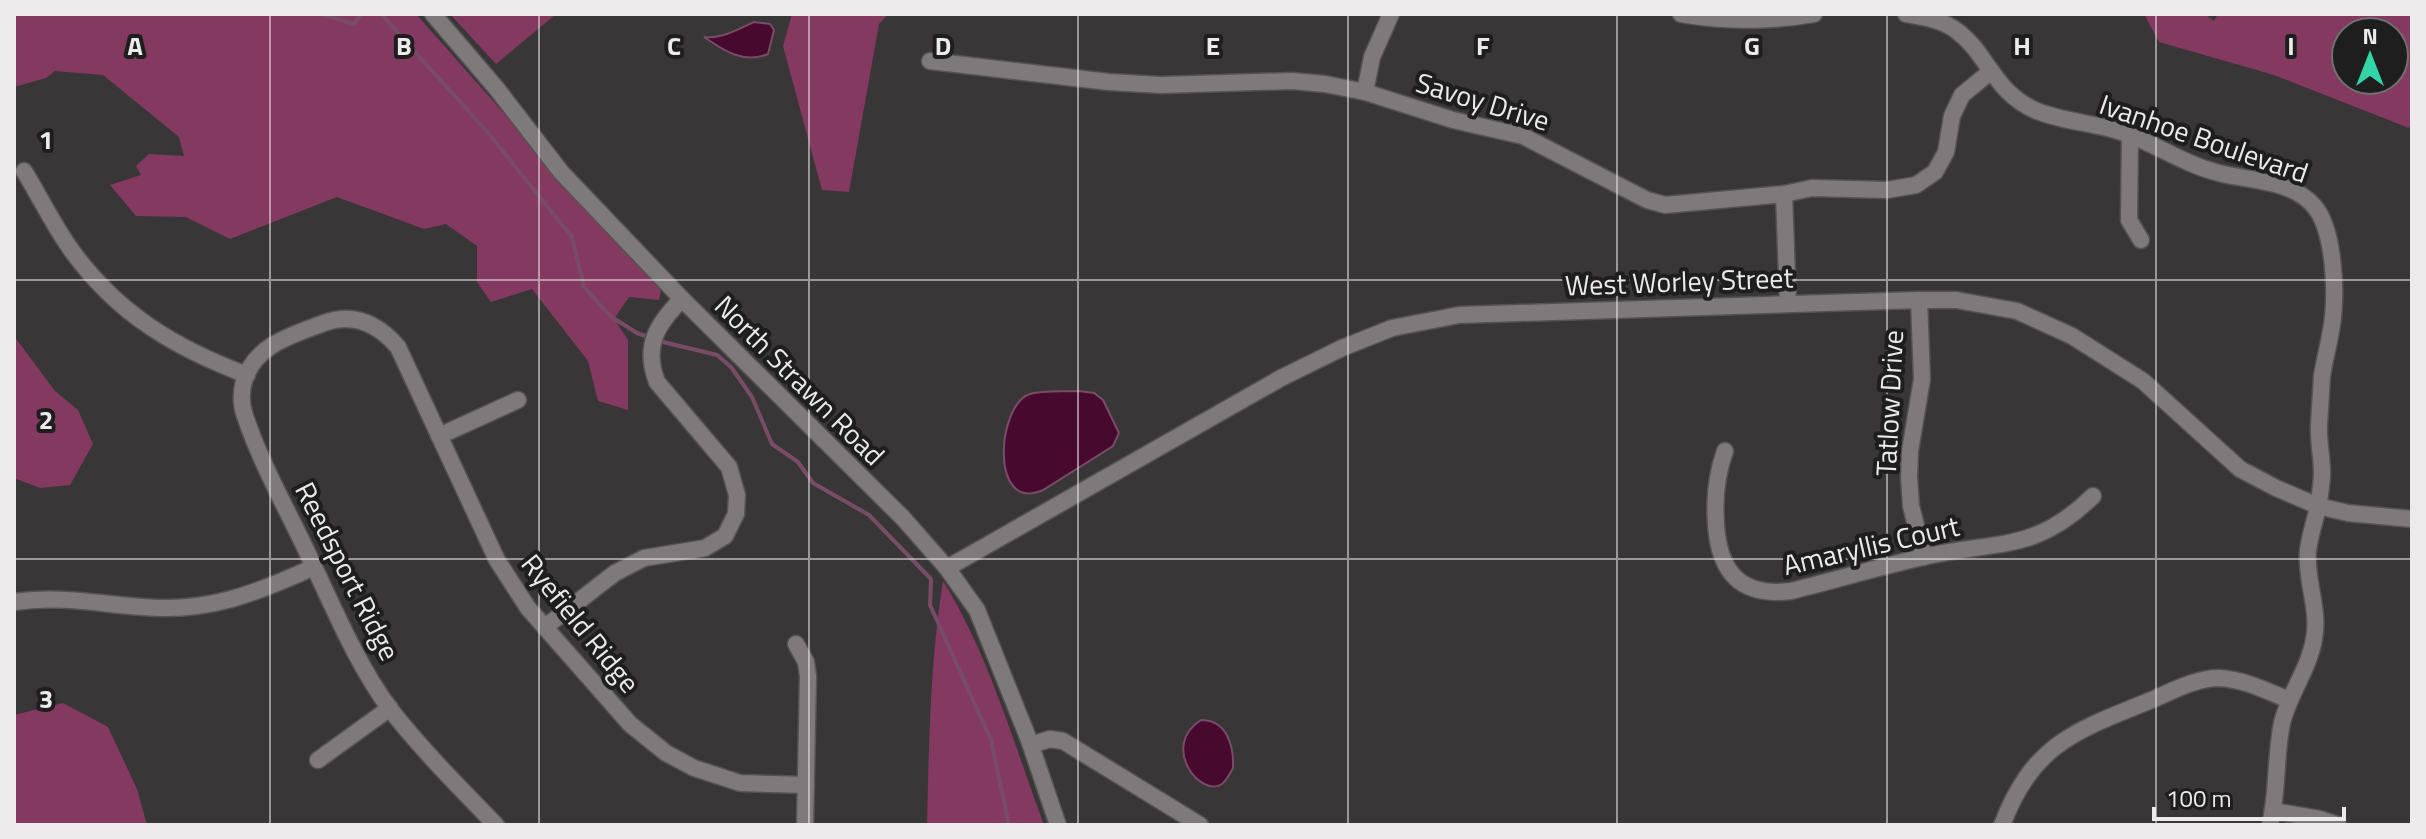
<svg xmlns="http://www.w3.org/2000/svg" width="2426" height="839" viewBox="0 0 2426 839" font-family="'Titillium Web',sans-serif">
  <rect width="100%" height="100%" fill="#393637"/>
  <g fill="#843961" fill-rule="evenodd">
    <polygon points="14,14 416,14 661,290 659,300 629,297 614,319 628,340 628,410 598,401 588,361 532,289 491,302 477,282 477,246 446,224 424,229 337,197 230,239 186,217 136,216 110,185 141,175 136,166 149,154 184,156 179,137 103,75 55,71 46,78 14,87"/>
    <polygon points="450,14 556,14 496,64"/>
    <polygon points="792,14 888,14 879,24 849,192 822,190 783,46"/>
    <path d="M 2144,14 L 2205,14 L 2214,21 L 2218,14 L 2412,14 L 2412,119 L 2409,128 L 2274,75 L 2159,42 ZM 2394,32 L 2394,80 L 2346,80 L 2346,32 Z"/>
    <polygon points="14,336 55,391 78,410 93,444 70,485 40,488 14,478"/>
    <path d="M 943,581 C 990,657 1013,742 1044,825 L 927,825 C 929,743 930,662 943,581 Z"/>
    <polygon points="63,703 108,727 137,789 147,825 14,825 14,715"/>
  </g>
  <g fill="#47092e" stroke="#784c67" stroke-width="2">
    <path d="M 754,22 L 770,24 L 774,30 L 768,54 C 744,64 724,51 704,37 C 721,39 739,29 754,22 Z"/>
    <path d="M 1079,391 L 1094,393 L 1103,400 L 1119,433 L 1113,446 L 1043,490 C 989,514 997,404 1030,394 C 1044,390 1064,392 1079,391 Z"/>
    <path d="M 1201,720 C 1227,720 1234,746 1233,768 C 1230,773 1227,780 1222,784 C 1200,798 1160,746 1201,720 Z"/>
  </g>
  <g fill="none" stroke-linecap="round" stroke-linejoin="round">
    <g stroke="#784c67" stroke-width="4">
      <polyline points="321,14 354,24 361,14"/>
      <polyline points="381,14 489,134 572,237 584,287 610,316 637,333 651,338"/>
      <polyline points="659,341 717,355 731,367 752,397 772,444 798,462 813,483 869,515 931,579 930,605 991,740 1009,825"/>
    </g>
    <g stroke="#555253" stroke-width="19">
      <g id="minor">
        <polyline points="433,14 497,89 561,172 682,299 903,518 947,568 977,610 1029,740 1058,825"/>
        <path d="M 1681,14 C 1727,22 1768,22 1814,14"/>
        <path d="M 1906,14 C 1923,17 1943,20 1957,31 C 1988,54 1994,93 2037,111 C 2067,123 2100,123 2130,135 C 2160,147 2187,165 2219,173 C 2250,181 2292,180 2314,206 C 2334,229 2336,288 2333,317 C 2331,337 2325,356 2322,376 C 2321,392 2320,409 2319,425 C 2318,441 2322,456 2322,473 C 2322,482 2320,493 2319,503 C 2316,518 2310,534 2308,550 C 2305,580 2320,609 2314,639 C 2309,669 2289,694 2282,723 C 2275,757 2278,792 2270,825"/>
        <polyline points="930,61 1109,82 1161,85 1292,81 1325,84 1365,92 1453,120 1523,136 1647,200 1665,205 1784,194 1812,188 1887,190 1916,185 1935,172 1946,152 1952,116 1962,95 1990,72"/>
        <polyline points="1365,92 1372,57 1391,14"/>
        <polyline points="2130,135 2129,220 2141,240"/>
        <path d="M 24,171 C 40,197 54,226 72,251 C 118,314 175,348 247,375"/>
        <polyline points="1784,194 1788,304"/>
        <polyline points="1919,300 1922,379 1910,451 1909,477 1911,506 1924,557"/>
        <polyline points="439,436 518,400"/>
        <path d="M 1725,451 C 1716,476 1714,498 1716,524 C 1719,573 1741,597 1791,591 C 1835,580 1879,567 1923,557 C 1995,540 2034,554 2093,496"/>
        <polyline points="947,568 1281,378 1342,348 1392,328 1459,315 1919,300 1956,300 2017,311 2072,336 2143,381 2240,469 2276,488 2318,506 2348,513 2412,519"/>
        <path d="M 14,602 C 59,595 98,604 143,607 C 208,613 257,593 314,567"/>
        <path d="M 545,627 L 615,573 L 644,558 L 705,548 L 725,536 L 736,514 L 737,495 L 729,467 L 657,382 C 643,346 657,324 682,299"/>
        <polyline points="796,644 806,662 808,676 805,825"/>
        <polyline points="1031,745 1050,739 1063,741 1200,825"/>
        <polyline points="318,760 390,708"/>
        <polyline points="2273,811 2320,819 2338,825"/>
        <path d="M 496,825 C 460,788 422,750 390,709 C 356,663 333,606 308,554 C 287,509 261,464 245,416 C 241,405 241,392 244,381 C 255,345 292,335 324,323 C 354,312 378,324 398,347 L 497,560 L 528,608 L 630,724 L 666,753 L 694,768 L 740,783 L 806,785"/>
        <path d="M 2002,825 C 2033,744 2075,731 2149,701 C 2171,692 2195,678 2219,678 C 2243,679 2267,691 2289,700"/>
      </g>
    </g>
    <use href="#minor" stroke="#7e7a7c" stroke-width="16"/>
  </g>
  <path fill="none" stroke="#eceaeb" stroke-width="2" stroke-opacity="0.55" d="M 270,14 L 270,825M 539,14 L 539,825M 809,14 L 809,825M 1078,14 L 1078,825M 1348,14 L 1348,825M 1617,14 L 1617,825M 1887,14 L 1887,825M 2156,14 L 2156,825M 14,280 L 2412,280M 14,559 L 2412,559"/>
  <g text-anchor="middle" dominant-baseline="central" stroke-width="8" stroke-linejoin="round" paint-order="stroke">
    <g font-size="28" fill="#eceaeb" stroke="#1f1e1e">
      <text transform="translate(1483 101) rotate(17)">Savoy Drive</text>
      <text transform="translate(2204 138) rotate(19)">Ivanhoe Boulevard</text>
      <text transform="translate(1679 281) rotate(-2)">West Worley Street</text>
      <text transform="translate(800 380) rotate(45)">North Strawn Road</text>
      <text transform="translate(1889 403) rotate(-87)">Tatlow Drive</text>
      <text transform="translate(1871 545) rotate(-13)">Amaryllis Court</text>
      <text transform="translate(348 571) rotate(63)">Reedsport Ridge</text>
      <text transform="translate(581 623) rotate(51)">Ryefield Ridge</text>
    </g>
  </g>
  <g font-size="26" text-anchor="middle" font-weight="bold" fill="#eceaeb" stroke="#1f1e1e" stroke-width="8" stroke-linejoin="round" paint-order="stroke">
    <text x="135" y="55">A</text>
    <text x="404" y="55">B</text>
    <text x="674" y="55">C</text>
    <text x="943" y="55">D</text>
    <text x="1213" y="55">E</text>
    <text x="1483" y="55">F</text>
    <text x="1752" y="55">G</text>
    <text x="2022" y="55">H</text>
    <text x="2291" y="55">I</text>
    <text x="46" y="149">1</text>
    <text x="46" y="429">2</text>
    <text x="46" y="708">3</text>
  </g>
  <rect width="2426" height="839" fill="none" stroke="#eceaeb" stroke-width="32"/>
  <g transform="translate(2370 56)"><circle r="38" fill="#1f1e1e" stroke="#717070" stroke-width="2"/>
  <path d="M0-6L14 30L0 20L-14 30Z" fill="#33d4a8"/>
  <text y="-12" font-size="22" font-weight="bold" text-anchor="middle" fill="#eceaeb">N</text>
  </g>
  <path d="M2154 807v12h190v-12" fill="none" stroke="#eceaeb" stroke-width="4"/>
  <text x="2166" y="807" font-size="24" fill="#eceaeb" stroke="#1f1e1e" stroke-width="6" paint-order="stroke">100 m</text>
</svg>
